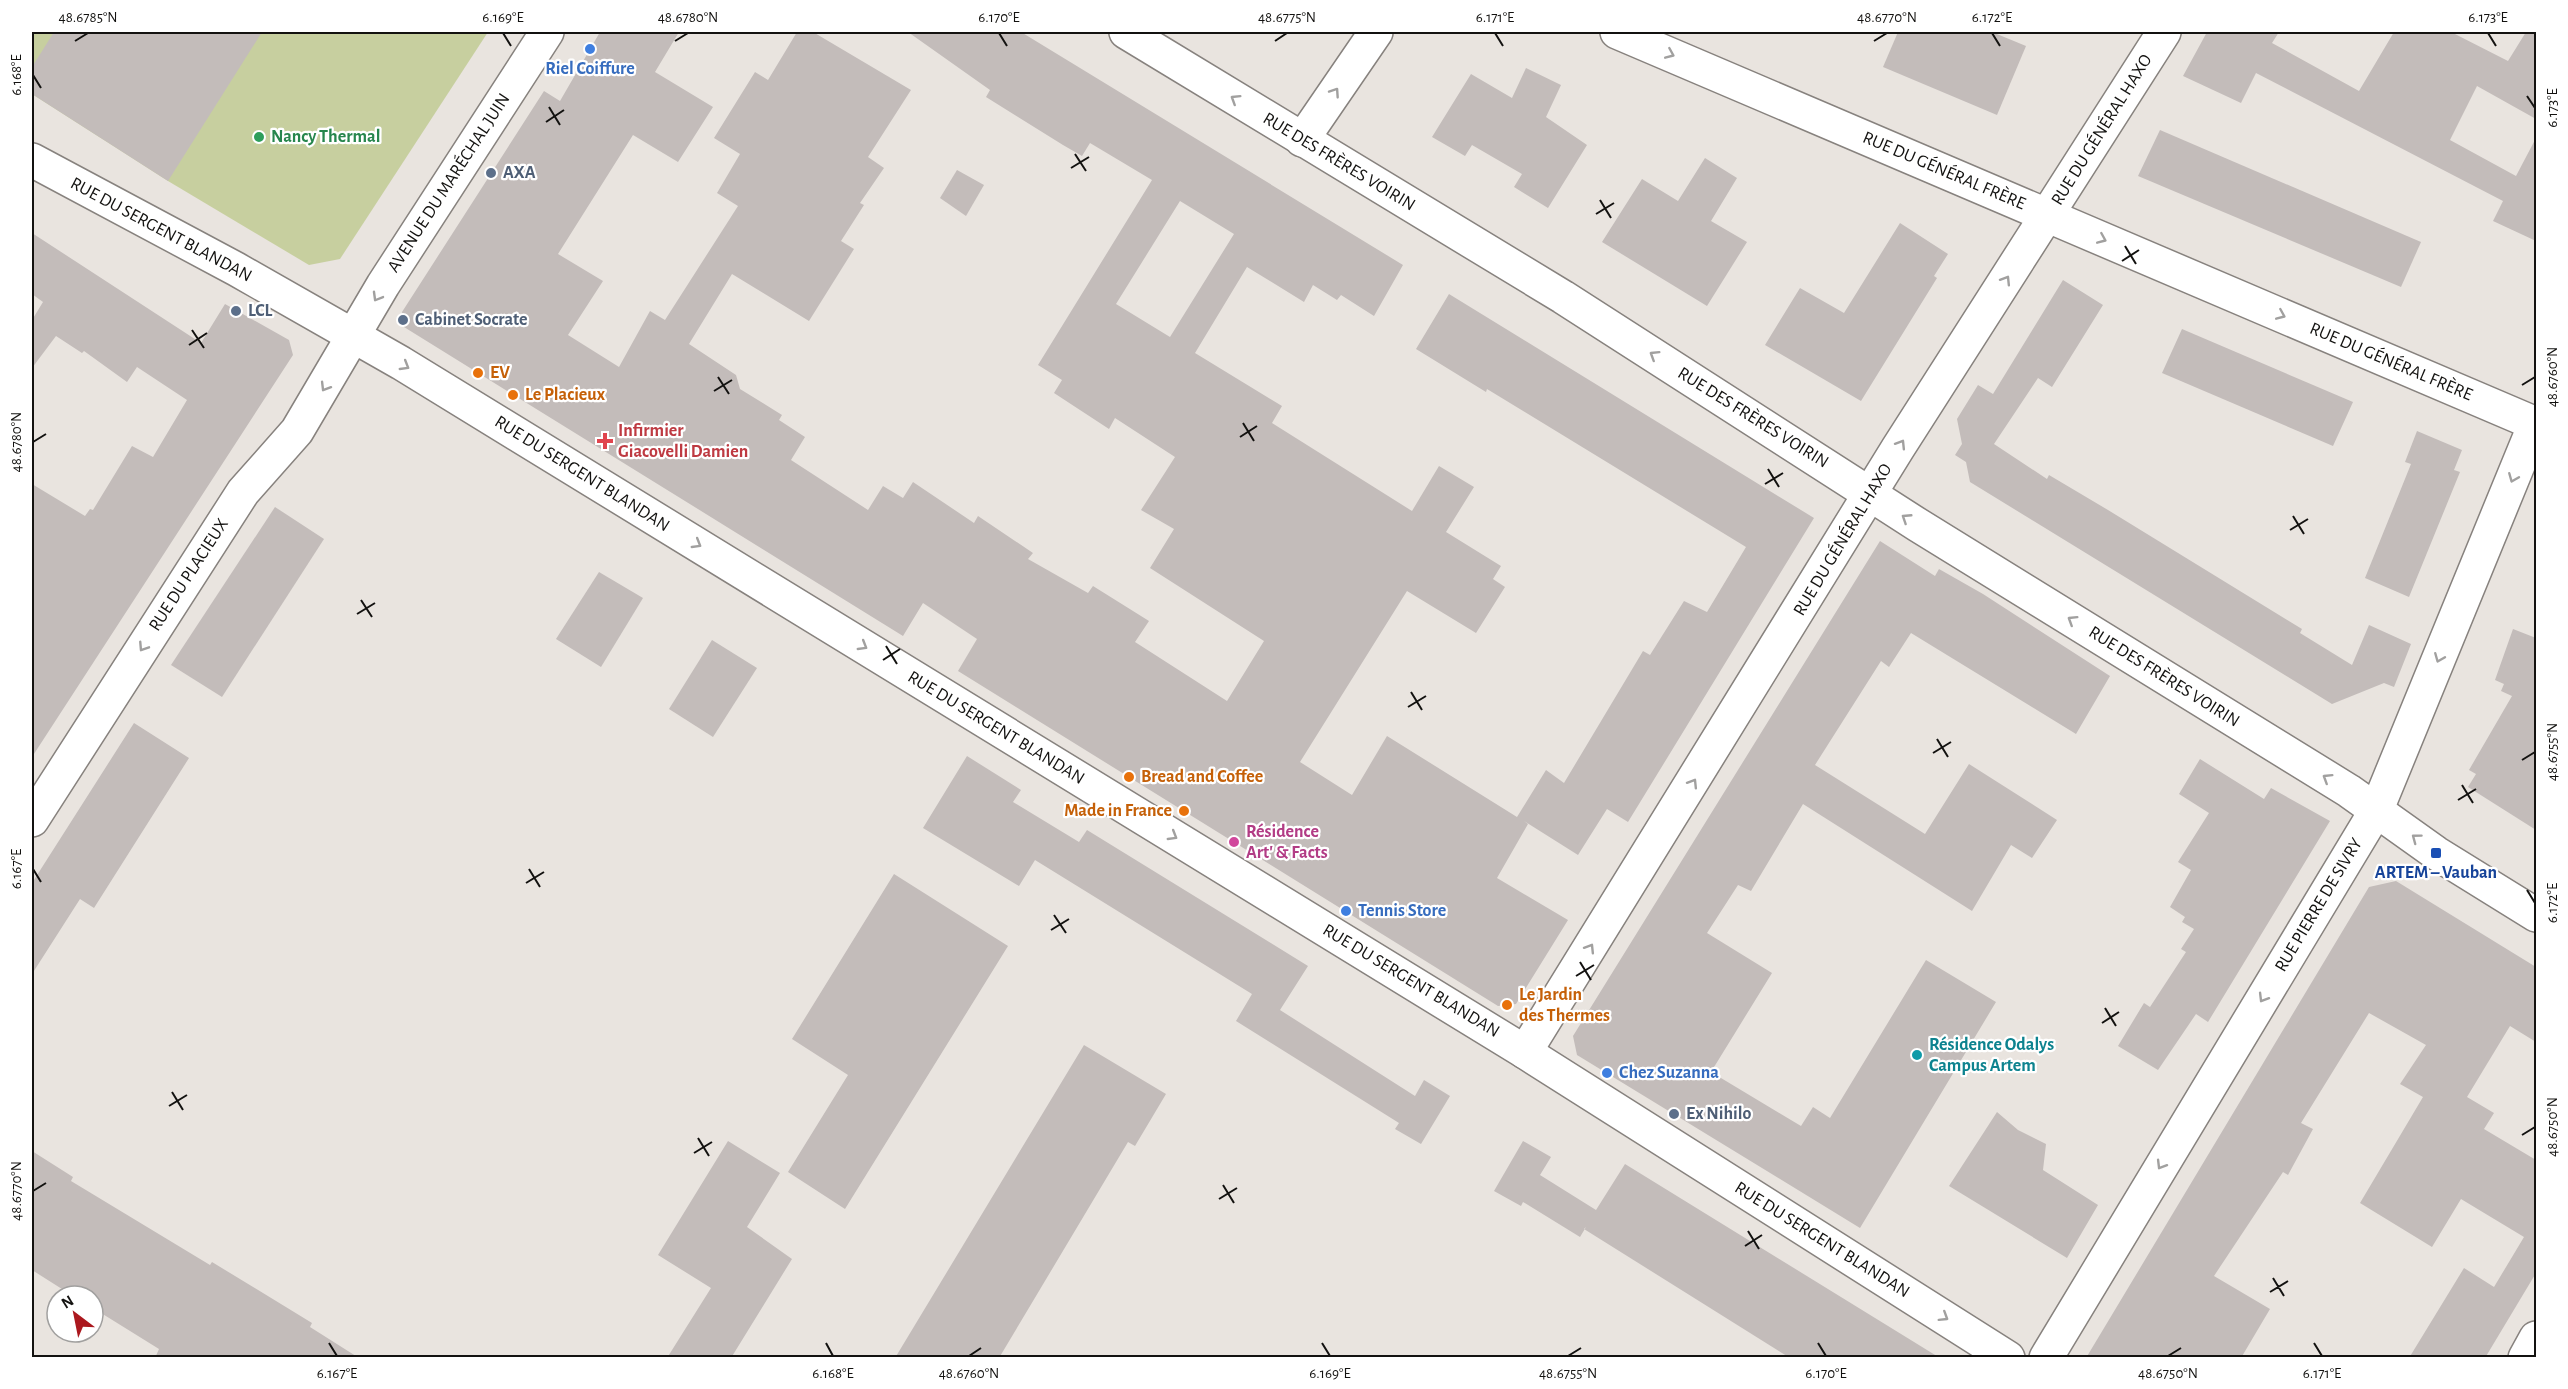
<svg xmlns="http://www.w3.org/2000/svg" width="2568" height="1389" viewBox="0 0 2568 1389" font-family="'Alegreya Sans',sans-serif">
  <rect width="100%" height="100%" fill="#e9e4df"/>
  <polygon fill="#c7cf9f" points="32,32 488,32 340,259 309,265 168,181 32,94"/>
  <g fill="#c3bcba" fill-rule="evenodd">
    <polygon points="54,32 262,32 168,181 32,94 32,67"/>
    <path d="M 600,32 L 679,32 L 655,72 L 713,107 L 678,162 L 633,135 L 558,254 L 603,281 L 568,335 L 619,367 L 650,311 L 665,320 L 738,206 L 717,193 L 740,154 L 714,138 L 755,72 L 768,80 L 797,32 L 813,32 L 911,90 L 868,157 L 884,168 L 860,203 L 864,205 L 841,241 L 854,249 L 809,321 L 732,274 L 689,344 L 736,375 L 740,389 L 782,415 L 779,420 L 805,437 L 791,460 L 868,510 L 883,486 L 903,498 L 913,482 L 974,523 L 978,516 L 1033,553 L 1028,559 L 1088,593 L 1093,586 L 1149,621 L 1135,642 L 1227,701 L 1264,641 L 1150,568 L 1174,529 L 1141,510 L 1175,457 L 1115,418 L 1109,429 L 1054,393 L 1062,380 L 1038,365 L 1152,180 L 1090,143 L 1082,156 L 1063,145 L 986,97 L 990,90 L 908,32 L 1021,32 L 1403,265 L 1374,316 L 1341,295 L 1337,300 L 1313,285 L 1304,302 L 1247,267 L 1195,353 L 1282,406 L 1272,423 L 1412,511 L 1439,466 L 1474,487 L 1446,532 L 1501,566 L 1493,579 L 1505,587 L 1476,633 L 1407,591 L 1300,762 L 1352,795 L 1387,736 L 1517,817 L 1546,770 L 1564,783 L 1643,651 L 1650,655 L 1684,601 L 1707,612 L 1746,547 L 1487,389 L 1486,392 L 1416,349 L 1449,294 L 1814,518 L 1628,822 L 1607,809 L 1578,855 L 1524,821 L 1528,824 L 1497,878 L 1568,920 L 1516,1004 L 1498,1006 L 958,671 L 977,639 L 923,603 L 903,636 L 404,327 L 402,312 L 544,91 L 560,101 ZM 1180,201 L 1234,234 L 1170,337 L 1116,304 Z"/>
    <polygon points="1898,32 1992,32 2026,46 1997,115 1883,67"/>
    <polygon points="2207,32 2279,32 2272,43 2359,91 2394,32 2451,32 2508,61 2526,32 2536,32 2536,119 2477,86 2450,140 2516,176 2536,138 2536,241 2493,221 2503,201 2256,73 2241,103 2183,76"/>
    <polygon points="1526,68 1561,85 1546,117 1587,145 1548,208 1514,187 1522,174 1472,145 1465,156 1432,137 1471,74 1512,98"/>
    <polygon points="2160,130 2421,242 2401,287 2138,176"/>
    <polygon points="1705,158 1737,178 1711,221 1747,242 1707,306 1602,242 1642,179 1678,201"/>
    <polygon points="957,170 984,185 966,216 940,198"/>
    <polygon points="1900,223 1948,254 1934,276 1937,278 1861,401 1765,345 1800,288 1844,313"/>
    <polygon points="32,233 201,343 225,304 289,340 293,355 32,757 32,484 85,516 90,509 93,510 132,446 153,457 187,400 137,367 127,382 84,351 82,353 56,336 32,368 32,320 43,302 32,294"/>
    <polygon points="2063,280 2103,305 2052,387 2038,378 1994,444 2047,479 2049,475 2108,510 2302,629 2300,633 2352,665 2369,625 2411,644 2394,687 2384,683 2332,704 1970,482 1966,462 1955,455 1962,444 1957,419 1978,385 1993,394"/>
    <polygon points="2182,329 2353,402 2333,446 2162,373"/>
    <polygon points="2417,431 2462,450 2454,470 2460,472 2409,597 2365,578 2411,464 2405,462"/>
    <polygon points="275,507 324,539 222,697 171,665"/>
    <polygon points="1880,541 1935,576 1939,569 1983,594 2110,676 2076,734 1911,633 1889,667 1881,661 1815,765 1925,834 1969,764 2057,820 2032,858 2011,845 1972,911 1803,804 1751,891 1738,885 1707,933 1772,973 1711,1072 1801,1126 1813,1107 1830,1118 1926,960 1996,1002 1860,1228 1577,1055 1573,1036"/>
    <polygon points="599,572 643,598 601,667 556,639"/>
    <polygon points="2513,629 2536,638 2536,830 2468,787 2476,774 2469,770 2512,696 2501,691 2504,684 2495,680"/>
    <polygon points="712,640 757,668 713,737 669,709"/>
    <polygon points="134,723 189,758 94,908 80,899 32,974 32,883"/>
    <polygon points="967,756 1021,790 1013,802 1079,842 1087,830 1308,966 1280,1010 1415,1096 1424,1080 1450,1096 1421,1144 1395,1129 1399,1123 1236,1021 1252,994 1035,860 1019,886 923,828"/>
    <polygon points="2200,759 2264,799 2271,788 2330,821 2208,1022 2196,1014 2158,1070 2118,1046 2144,1003 2150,1007 2186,952 2181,949 2194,929 2182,922 2185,917 2170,907 2191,870 2178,862 2209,813 2179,794"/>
    <polygon points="894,874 1008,946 845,1209 788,1172 848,1075 792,1039"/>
    <polygon points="2396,881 2536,967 2536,1042 2510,1026 2467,1097 2494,1113 2484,1129 2536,1160 2536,1273 2485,1358 2409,1358 2464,1268 2494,1287 2524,1237 2461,1199 2432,1247 2360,1203 2423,1097 2400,1084 2426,1045 2369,1013 2301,1123 2313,1129 2288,1175 2283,1172 2214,1276 2270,1309 2241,1358 2086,1358 2369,887"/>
    <polygon points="1084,1045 1166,1094 1135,1146 1128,1142 999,1358 895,1358"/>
    <polygon points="1997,1112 2018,1130 2046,1144 2043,1170 2098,1205 2067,1258 1949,1186"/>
    <polygon points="728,1141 780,1173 747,1227 792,1259 731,1358 667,1358 711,1288 658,1255"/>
    <polygon points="1523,1141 1551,1157 1540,1175 1596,1210 1625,1164 1940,1358 1790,1358 1584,1229 1586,1227 1580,1237 1523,1202 1521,1206 1494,1191"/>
    <polygon points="32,1151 73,1177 71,1181 210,1265 212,1262 312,1323 310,1327 359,1358 155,1358 159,1349 93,1308 93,1296 73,1296 32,1270"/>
  </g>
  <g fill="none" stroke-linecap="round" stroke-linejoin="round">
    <g stroke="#87827e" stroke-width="36">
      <g id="minor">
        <polyline points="1126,32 1563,297 1918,525 2349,791 2436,853 2536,915"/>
        <polyline points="1617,32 2536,424"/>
        <polyline points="1302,140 1376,32"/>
        <polyline points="32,160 236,269 401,363 1525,1052 2008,1358"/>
        <polyline points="32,820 243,492 297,431 383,285 547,32"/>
        <polyline points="1525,1052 1898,448 2164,32"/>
        <polyline points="2046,1358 2377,809 2535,424"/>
        <polyline points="2525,1358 2536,1338"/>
      </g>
    </g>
    <use href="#minor" stroke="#fff" stroke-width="33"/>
  </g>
  <defs><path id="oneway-chevron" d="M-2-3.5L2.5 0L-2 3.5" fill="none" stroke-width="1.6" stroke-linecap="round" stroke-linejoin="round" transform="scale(1.5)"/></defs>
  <g stroke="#a1a09f">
    <use href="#oneway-chevron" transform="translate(1670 54) rotate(23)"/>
    <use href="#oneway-chevron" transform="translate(1335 92) rotate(-56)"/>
    <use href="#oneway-chevron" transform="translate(1235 99) rotate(-148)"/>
    <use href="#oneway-chevron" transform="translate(2102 239) rotate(23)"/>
    <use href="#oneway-chevron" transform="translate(2006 280) rotate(-58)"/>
    <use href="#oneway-chevron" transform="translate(377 297) rotate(120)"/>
    <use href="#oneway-chevron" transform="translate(2281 315) rotate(23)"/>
    <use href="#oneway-chevron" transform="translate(1654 355) rotate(-148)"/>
    <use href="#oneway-chevron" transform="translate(405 366) rotate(31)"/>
    <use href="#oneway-chevron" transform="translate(325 387) rotate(121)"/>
    <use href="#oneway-chevron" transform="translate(1901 444) rotate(-58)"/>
    <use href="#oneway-chevron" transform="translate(2513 478) rotate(112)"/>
    <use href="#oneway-chevron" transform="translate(1906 518) rotate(-147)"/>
    <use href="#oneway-chevron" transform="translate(697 544) rotate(31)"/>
    <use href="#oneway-chevron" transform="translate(2072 620) rotate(-148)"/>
    <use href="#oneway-chevron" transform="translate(863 646) rotate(31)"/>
    <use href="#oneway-chevron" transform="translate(143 647) rotate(123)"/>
    <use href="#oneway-chevron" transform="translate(2439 658) rotate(112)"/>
    <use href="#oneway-chevron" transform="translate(2327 778) rotate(-148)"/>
    <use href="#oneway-chevron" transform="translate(1693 783) rotate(-58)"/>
    <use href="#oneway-chevron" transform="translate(1173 836) rotate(31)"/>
    <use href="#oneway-chevron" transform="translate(2416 838) rotate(-143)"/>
    <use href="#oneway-chevron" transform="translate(1590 948) rotate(-58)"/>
    <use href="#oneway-chevron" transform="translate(2263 998) rotate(121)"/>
    <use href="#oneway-chevron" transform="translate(2161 1165) rotate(121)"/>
    <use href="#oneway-chevron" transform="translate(1944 1317) rotate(32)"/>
  </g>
  <path fill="none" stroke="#131210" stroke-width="2" d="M 503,33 L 511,46M 999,33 L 1007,46M 1495,33 L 1503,46M 1992,33 L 2000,46M 2488,33 L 2496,46M 75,41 L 88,33M 675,41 L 688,33M 1275,41 L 1287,33M 1874,41 L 1887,33M 33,75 L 41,88M 2527,96 L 2535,108M 549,107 L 560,125M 546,122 L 564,110M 1075,154 L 1086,171M 1071,168 L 1089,157M 1600,200 L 1611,218M 1596,214 L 1614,203M 2125,246 L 2136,264M 2122,261 L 2139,250M 192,330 L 204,348M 189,345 L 207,333M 718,377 L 729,394M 2522,385 L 2535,377M 714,391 L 732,380M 1243,423 L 1254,441M 1240,437 L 1257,426M 33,442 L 46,434M 1768,469 L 1779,487M 1765,484 L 1783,473M 2293,516 L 2304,534M 2290,530 L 2308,519M 361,600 L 372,617M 357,614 L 375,603M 886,646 L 897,664M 883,660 L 900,649M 1411,692 L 1422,710M 1408,707 L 1426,696M 1937,739 L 1948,757M 1933,753 L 1951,742M 2522,760 L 2535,752M 2462,785 L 2473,803M 2458,800 L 2476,789M 33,869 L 41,882M 529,869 L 540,887M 526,883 L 544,872M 2527,890 L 2535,903M 1054,915 L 1066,933M 1051,930 L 1069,919M 1580,962 L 1591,980M 1576,976 L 1594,965M 2105,1008 L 2116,1026M 2102,1023 L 2119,1012M 172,1092 L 183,1110M 169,1106 L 187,1095M 2522,1135 L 2535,1127M 698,1138 L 709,1156M 694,1153 L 712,1142M 1223,1185 L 1234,1203M 33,1191 L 46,1183M 1219,1199 L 1237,1188M 1748,1231 L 1759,1249M 1745,1246 L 1762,1235M 2273,1278 L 2284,1296M 2270,1292 L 2288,1281M 329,1343 L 337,1356M 826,1343 L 833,1356M 1322,1343 L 1330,1356M 1818,1343 L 1826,1356M 2314,1343 L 2322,1356M 969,1356 L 981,1348M 1568,1356 L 1581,1348M 2168,1356 L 2181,1348"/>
  <g fill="#3f7fe0" stroke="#fff" stroke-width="2">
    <circle cx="590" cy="49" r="6"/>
    <circle cx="1346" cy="911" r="6"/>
    <circle cx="1607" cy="1073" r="6"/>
  </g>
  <circle fill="#2e9e5b" stroke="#fff" stroke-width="2" cx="259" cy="137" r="6"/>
  <g fill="#5c6f8a" stroke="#fff" stroke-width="2">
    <circle cx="491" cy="173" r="6"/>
    <circle cx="236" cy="311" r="6"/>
    <circle cx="403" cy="320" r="6"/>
    <circle cx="1674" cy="1114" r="6"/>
  </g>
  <g fill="#e8710a" stroke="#fff" stroke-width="2">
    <circle cx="478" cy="373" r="6"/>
    <circle cx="513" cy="395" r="6"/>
    <circle cx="1129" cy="777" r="6"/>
    <circle cx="1184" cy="811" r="6"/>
    <circle cx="1507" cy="1005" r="6"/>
  </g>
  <path fill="#e0444e" stroke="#fff" stroke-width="2" d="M602 432h6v6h6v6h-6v6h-6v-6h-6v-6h6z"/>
  <circle fill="#d1479c" stroke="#fff" stroke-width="2" cx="1234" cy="842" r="6"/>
  <rect fill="#1a4fb4" stroke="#fff" stroke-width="2" x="2430" y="847" width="12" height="12" rx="3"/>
  <circle fill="#0f9aa8" stroke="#fff" stroke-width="2" cx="1917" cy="1055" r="6"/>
  <g text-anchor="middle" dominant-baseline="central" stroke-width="4.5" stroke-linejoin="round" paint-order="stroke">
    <g font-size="18" font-weight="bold" fill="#366cbe" stroke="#fff" text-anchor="start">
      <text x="590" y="69" text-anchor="middle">Riel Coiffure</text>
      <text x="1358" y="911">Tennis Store</text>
      <text x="1619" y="1073">Chez Suzanna</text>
    </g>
    <g font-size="18" fill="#131210" stroke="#fff">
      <text transform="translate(2102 130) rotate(-58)">RUE DU GÉNÉRAL HAXO</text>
      <text transform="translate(1339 162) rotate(31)">RUE DES FRÈRES VOIRIN</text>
      <text transform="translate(1944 171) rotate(23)">RUE DU GÉNÉRAL FRÈRE</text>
      <text transform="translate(449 183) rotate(-57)">AVENUE DU MARÉCHAL JUIN</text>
      <text transform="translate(161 230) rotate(28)">RUE DU SERGENT BLANDAN</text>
      <text transform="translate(2391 362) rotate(23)">RUE DU GÉNÉRAL FRÈRE</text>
      <text transform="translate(1753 418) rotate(32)">RUE DES FRÈRES VOIRIN</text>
      <text transform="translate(582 474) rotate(32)">RUE DU SERGENT BLANDAN</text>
      <text transform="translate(1843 540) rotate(-59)">RUE DU GÉNÉRAL HAXO</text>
      <text transform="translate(189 575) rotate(-57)">RUE DU PLACIEUX</text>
      <text transform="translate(2164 677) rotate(32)">RUE DES FRÈRES VOIRIN</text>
      <text transform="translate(996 728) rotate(31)">RUE DU SERGENT BLANDAN</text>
      <text transform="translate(2319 905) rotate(-59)">RUE PIERRE DE SIVRY</text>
      <text transform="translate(1411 981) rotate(31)">RUE DU SERGENT BLANDAN</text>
      <text transform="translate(1822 1240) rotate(32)">RUE DU SERGENT BLANDAN</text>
    </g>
    <g font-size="18" font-weight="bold" fill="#27864d" stroke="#fff" text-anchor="start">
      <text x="271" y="137">Nancy Thermal</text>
    </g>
    <g font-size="18" font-weight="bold" fill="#4e5e75" stroke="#fff" text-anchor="start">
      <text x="503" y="173">AXA</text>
      <text x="248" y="311">LCL</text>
      <text x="415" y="320">Cabinet Socrate</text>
      <text x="1686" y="1114">Ex Nihilo</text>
    </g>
    <g font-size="18" font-weight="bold" fill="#c56008" stroke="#fff" text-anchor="start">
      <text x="490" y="373">EV</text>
      <text x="525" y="395">Le Placieux</text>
      <text x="1141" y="777">Bread and Coffee</text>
      <text x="1172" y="811" text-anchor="end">Made in France</text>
      <text x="1519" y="995">Le Jardin<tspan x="1519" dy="21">des Thermes</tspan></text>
    </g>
    <g font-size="18" font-weight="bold" fill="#be3a42" stroke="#fff" text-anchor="start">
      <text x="618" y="431">Infirmier<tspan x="618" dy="21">Giacovelli Damien</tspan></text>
    </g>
    <g font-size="18" font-weight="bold" fill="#b23c85" stroke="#fff" text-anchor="start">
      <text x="1246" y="832">Résidence<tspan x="1246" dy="21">Art' &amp; Facts</tspan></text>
    </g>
    <g font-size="18" font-weight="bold" fill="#164399" stroke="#fff">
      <text x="2436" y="873">ARTEM – Vauban</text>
    </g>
    <g font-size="18" font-weight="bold" fill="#0d838f" stroke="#fff" text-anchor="start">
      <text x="1929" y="1045">Résidence Odalys<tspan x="1929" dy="21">Campus Artem</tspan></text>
    </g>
  </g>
  <rect width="2568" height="1389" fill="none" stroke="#ffffff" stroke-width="66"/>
  <g transform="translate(75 1314) rotate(328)"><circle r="28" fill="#ffffff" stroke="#a1a09f" stroke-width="1.5"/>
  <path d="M0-4.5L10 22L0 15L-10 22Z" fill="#ab181e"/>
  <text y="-9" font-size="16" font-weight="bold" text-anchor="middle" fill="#131210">N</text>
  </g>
  <rect x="33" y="33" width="2502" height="1323" fill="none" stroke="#131210" stroke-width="2"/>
  <g font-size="15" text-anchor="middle" fill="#131210">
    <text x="88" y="22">48.6785°N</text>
    <text x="503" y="22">6.169°E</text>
    <text x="688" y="22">48.6780°N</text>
    <text x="999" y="22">6.170°E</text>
    <text x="1287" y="22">48.6775°N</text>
    <text x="1495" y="22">6.171°E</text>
    <text x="1887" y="22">48.6770°N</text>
    <text x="1992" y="22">6.172°E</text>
    <text x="2488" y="22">6.173°E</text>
    <text transform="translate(16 75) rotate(-90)" y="5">6.168°E</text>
    <text transform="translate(2552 108) rotate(-90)" y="5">6.173°E</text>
    <text transform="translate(2552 377) rotate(-90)" y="5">48.6760°N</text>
    <text transform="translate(16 442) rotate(-90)" y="5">48.6780°N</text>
    <text transform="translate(2552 752) rotate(-90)" y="5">48.6755°N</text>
    <text transform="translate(16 869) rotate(-90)" y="5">6.167°E</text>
    <text transform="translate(2552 903) rotate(-90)" y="5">6.172°E</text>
    <text transform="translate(2552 1127) rotate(-90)" y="5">48.6750°N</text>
    <text transform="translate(16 1191) rotate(-90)" y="5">48.6770°N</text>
    <text x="337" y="1378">6.167°E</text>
    <text x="833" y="1378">6.168°E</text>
    <text x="969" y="1378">48.6760°N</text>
    <text x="1330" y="1378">6.169°E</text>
    <text x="1568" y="1378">48.6755°N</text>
    <text x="1826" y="1378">6.170°E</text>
    <text x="2168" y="1378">48.6750°N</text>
    <text x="2322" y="1378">6.171°E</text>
  </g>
</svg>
